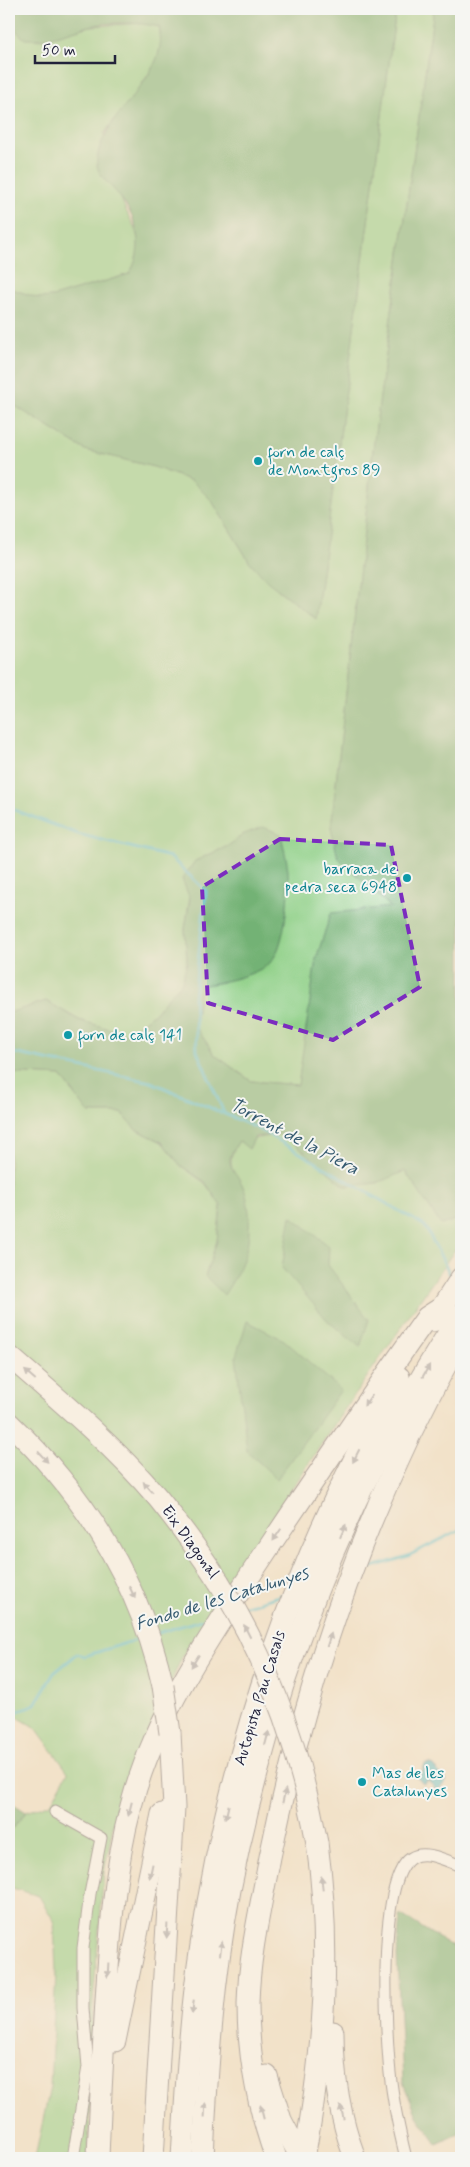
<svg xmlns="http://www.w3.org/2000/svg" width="470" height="2167" viewBox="0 0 470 2167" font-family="Mynerve,sans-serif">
  <rect width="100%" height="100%" fill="#f6f6f2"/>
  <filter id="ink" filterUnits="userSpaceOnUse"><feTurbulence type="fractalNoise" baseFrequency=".02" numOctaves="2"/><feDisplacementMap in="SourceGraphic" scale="10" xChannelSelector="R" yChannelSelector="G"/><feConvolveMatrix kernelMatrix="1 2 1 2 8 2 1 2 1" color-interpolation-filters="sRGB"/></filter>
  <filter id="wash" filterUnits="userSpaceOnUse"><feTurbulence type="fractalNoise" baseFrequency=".0096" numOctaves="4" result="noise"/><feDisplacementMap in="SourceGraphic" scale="20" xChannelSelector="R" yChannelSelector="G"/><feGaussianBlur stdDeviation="1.12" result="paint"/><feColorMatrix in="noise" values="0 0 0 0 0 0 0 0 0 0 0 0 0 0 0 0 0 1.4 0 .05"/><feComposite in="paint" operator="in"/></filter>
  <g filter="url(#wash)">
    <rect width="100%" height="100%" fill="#f2e2c9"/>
    <g fill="#8fd087" stroke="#587961">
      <path d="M 9,9 L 14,9 L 12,17 L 38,40 L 91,26 L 146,23 L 159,27 C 160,32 162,37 162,42 C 160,68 119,112 104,134 C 109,154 114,175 120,195 C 130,227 151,239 129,274 L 53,297 L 38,298 L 9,288 Z"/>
      <polygon points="396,9 434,9 375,433 331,828 370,889 391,907 304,1052 298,1085 251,1081 215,1055 195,1026 200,986 223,982 244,834 228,846 195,861 185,929 187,962 182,982 153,1014 127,1035 79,1020 46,1001 9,1013 9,402 85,450 154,467 192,481 212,501 249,561 278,590 316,618"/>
      <path d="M 9,1073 L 61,1076 L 89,1113 L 122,1113 L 135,1129 L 162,1142 L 180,1165 L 205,1183 L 221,1206 L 217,1241 L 206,1276 L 244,1189 C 231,1170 225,1161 239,1141 L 283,1134 L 345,1186 L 377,1183 L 405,1170 L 441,1224 L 461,1218 L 461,1241 L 338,1419 L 183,1655 L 117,1805 L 104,1873 L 93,2002 L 91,2101 L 87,2158 L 35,2158 L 50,2087 L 56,1973 L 54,1921 L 39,1896 L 9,1887 L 9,1829 L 13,1828 L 26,1812 L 51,1803 L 68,1772 L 36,1728 L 9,1712 Z"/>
    </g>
    <g fill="#73b274" stroke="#4a6a58">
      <path d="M 14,9 L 396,9 L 316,619 L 267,581 L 249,561 L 212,501 L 192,481 L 154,467 L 85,450 L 9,402 L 9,288 L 38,298 L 53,297 L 129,274 C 145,250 138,220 120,197 C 112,185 95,176 97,160 C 103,110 171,78 159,27 C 143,22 106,22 90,26 C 67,32 49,41 25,39 C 14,30 9,23 14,9 Z"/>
      <path d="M 434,9 L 461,9 L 461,1218 L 441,1225 L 405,1171 L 377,1183 L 345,1186 L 283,1134 L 255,1137 L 249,1149 L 239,1141 C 220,1167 236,1167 244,1189 C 248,1198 250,1217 249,1227 C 249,1254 238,1273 224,1295 L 205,1276 L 217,1241 L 221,1206 L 205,1182 L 180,1165 L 162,1142 L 135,1129 L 122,1113 L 89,1113 L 61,1076 L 9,1073 L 9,1013 L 46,1001 L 79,1020 L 127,1034 L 153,1014 L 182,982 L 187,962 L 185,929 L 190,899 L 182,879 L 195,861 L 228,846 L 244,834 L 263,827 L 281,834 C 283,846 287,859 288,871 C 289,893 286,954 266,966 C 247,978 221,982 200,986 L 195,1026 L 215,1055 L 251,1081 L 298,1085 L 316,959 L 331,913 L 391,907 L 338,858 L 331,828 L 375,433 Z"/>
      <polygon points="291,1216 329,1246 328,1265 369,1320 360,1347 328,1321 282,1268"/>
      <polygon points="247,1321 284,1340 341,1390 277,1479 247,1451 236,1356"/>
      <polygon points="9,1801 26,1812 13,1828 9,1829"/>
      <polygon points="400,1914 461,1952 461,2133 437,2144 417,2116 403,2083 397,1956"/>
    </g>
    <polygon fill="#55c0d0" stroke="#3c7186" points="426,1764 431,1764 447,1781 437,1791 428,1780 423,1784 417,1777 423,1772 423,1766"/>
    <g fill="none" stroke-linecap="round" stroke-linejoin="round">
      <g stroke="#55c0d0" stroke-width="3">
        <polyline points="9,808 78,834 170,857 206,891 194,997 197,1051 224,1113"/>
        <polyline points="9,1052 151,1082 257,1128 425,1226 452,1278"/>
        <polyline points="360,1571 408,1556 461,1529"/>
        <polyline points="243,1607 285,1594"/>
        <polyline points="155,1634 214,1616"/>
        <polyline points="9,1715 35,1704 54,1673 77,1654 85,1656 142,1638"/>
      </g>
    </g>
  </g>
  <g filter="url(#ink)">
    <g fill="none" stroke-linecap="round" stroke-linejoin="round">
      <g stroke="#6b656d" stroke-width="13">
        <g id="street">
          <polyline points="55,1812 101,1838 90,1894 83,1948 83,2008 88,2067 73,2158"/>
          <path d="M 406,2158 C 399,2130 393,2102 390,2073 C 386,2034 377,1880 411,1858 C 425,1849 447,1861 461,1866"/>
        </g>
      </g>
      <g stroke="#6b656d" stroke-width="23">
        <g id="highway">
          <polyline points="433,1321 461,1278"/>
          <path d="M 9,1356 C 61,1401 114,1446 158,1498 C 180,1525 200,1553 219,1582"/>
          <path d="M 9,1423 C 85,1495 140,1583 163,1686"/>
          <path d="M 333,2032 C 333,2075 340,2118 355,2158"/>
          <polyline points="115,2041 162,1814"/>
          <polyline points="267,2076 281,2120 301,2158"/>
          <path d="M 98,2158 C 100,2105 103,2053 106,2000 C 110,1934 114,1870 131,1806 C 156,1710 217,1626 271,1544 C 322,1468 374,1392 427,1317 L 441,1308"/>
          <polyline points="153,2158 174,1807 170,1733"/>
          <path d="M 182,2158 C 186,2087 190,2016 201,1945 C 231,1745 297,1551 399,1377"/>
          <path d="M 203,2158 C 207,2069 213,1979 230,1890 C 270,1686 346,1487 461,1314"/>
          <path d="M 276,2158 C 258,2108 248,2057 248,2004 C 249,1954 261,1906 270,1857 C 306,1682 366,1507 454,1350"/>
          <path d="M 304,2158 C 324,2049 332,1953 317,1843"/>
        </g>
      </g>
      <use href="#street" stroke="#fff" stroke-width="11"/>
      <use href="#highway" stroke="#fff" stroke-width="21"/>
      <g stroke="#6b656d" stroke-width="23" stroke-linecap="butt">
        <g id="highway-bridge">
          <path d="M 219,1582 C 269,1662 300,1750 317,1843"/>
          <polyline points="163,1686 170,1733"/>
        </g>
      </g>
      <use href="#highway-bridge" stroke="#fff" stroke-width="21"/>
    </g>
    <defs><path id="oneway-solid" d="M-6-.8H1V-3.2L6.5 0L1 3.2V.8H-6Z" transform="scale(1.25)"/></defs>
    <g fill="#9c9ca7">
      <use href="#oneway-solid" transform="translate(426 1371) rotate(-60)"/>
      <use href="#oneway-solid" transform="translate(30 1375) rotate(-139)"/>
      <use href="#oneway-solid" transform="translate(368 1400) rotate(125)"/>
      <use href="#oneway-solid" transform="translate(356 1456) rotate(117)"/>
      <use href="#oneway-solid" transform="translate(43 1457) rotate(47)"/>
      <use href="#oneway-solid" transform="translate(148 1487) rotate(-132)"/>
      <use href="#oneway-solid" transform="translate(343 1531) rotate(-66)"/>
      <use href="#oneway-solid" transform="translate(277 1535) rotate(124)"/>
      <use href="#oneway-solid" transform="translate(132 1592) rotate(65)"/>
      <use href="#oneway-solid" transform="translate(247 1631) rotate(-117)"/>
      <use href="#oneway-solid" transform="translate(329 1640) rotate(-72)"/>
      <use href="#oneway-solid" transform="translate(195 1661) rotate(122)"/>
      <use href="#oneway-solid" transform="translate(267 1738) rotate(-75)"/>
      <use href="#oneway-solid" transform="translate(284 1796) rotate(-77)"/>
      <use href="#oneway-solid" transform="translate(130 1809) rotate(104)"/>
      <use href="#oneway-solid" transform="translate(227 1812) rotate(103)"/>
      <use href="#oneway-solid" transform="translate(151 1871) rotate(102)"/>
      <use href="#oneway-solid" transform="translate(322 1883) rotate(-96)"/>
      <use href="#oneway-solid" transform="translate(167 1931) rotate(93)"/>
      <use href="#oneway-solid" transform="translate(221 1948) rotate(-82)"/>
      <use href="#oneway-solid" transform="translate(108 1970) rotate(93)"/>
      <use href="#oneway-solid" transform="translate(193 2007) rotate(96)"/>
      <use href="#oneway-solid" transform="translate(205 2110) rotate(-87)"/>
      <use href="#oneway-solid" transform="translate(262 2112) rotate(-104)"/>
      <use href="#oneway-solid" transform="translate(342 2112) rotate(-103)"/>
    </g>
  </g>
  <path d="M0 0H470V2167H0ZM 280,839 L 391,845 L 420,987 L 333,1040 L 208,1003 L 202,887 Z" fill="#f2e2c9" fill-opacity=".55" fill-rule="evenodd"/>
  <path fill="none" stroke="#7b2cbf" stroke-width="4" stroke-dasharray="10 6" stroke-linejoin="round" d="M 280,839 L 391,845 L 420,987 L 333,1040 L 208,1003 L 202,887 Z"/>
  <g fill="#0f9aa8" stroke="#f6f6f2" stroke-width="2">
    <circle cx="258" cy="461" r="5"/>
    <circle cx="407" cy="878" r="5"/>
    <circle cx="68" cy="1035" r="5"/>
    <circle cx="362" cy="1782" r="5"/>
  </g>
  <g text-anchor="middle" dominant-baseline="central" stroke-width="4" stroke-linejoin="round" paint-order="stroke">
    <g font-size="16" fill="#0d838f" stroke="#f6f6f2" text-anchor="start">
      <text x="268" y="452">forn de calç<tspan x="268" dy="18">de Montgros 89</tspan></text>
      <text x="397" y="869" text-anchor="end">barraca de<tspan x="397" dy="18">pedra seca 6948</tspan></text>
      <text x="78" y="1035">forn de calç 141</text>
      <text x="372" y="1773">Mas de les<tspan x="372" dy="18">Catalunyes</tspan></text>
    </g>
    <g font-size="16" fill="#22223b" stroke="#f6f6f2">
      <text transform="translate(190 1542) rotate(54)">Eix Diagonal</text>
      <text transform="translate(260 1698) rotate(-73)">Autopista Pau Casals</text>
    </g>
    <g font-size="18" font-style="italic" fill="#34596f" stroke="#f6f6f2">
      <text transform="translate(294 1137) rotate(28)">Torrent de la Piera</text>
      <text transform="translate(222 1599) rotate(-17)">Fondo de les Catalunyes</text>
    </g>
  </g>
  <rect width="470" height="2167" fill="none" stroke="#f6f6f2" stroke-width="30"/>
  <path d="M35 55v8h80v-8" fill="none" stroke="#22223b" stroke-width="2.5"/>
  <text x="42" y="55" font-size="15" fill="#22223b" stroke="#f6f6f2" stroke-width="4" paint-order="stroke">50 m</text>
</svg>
